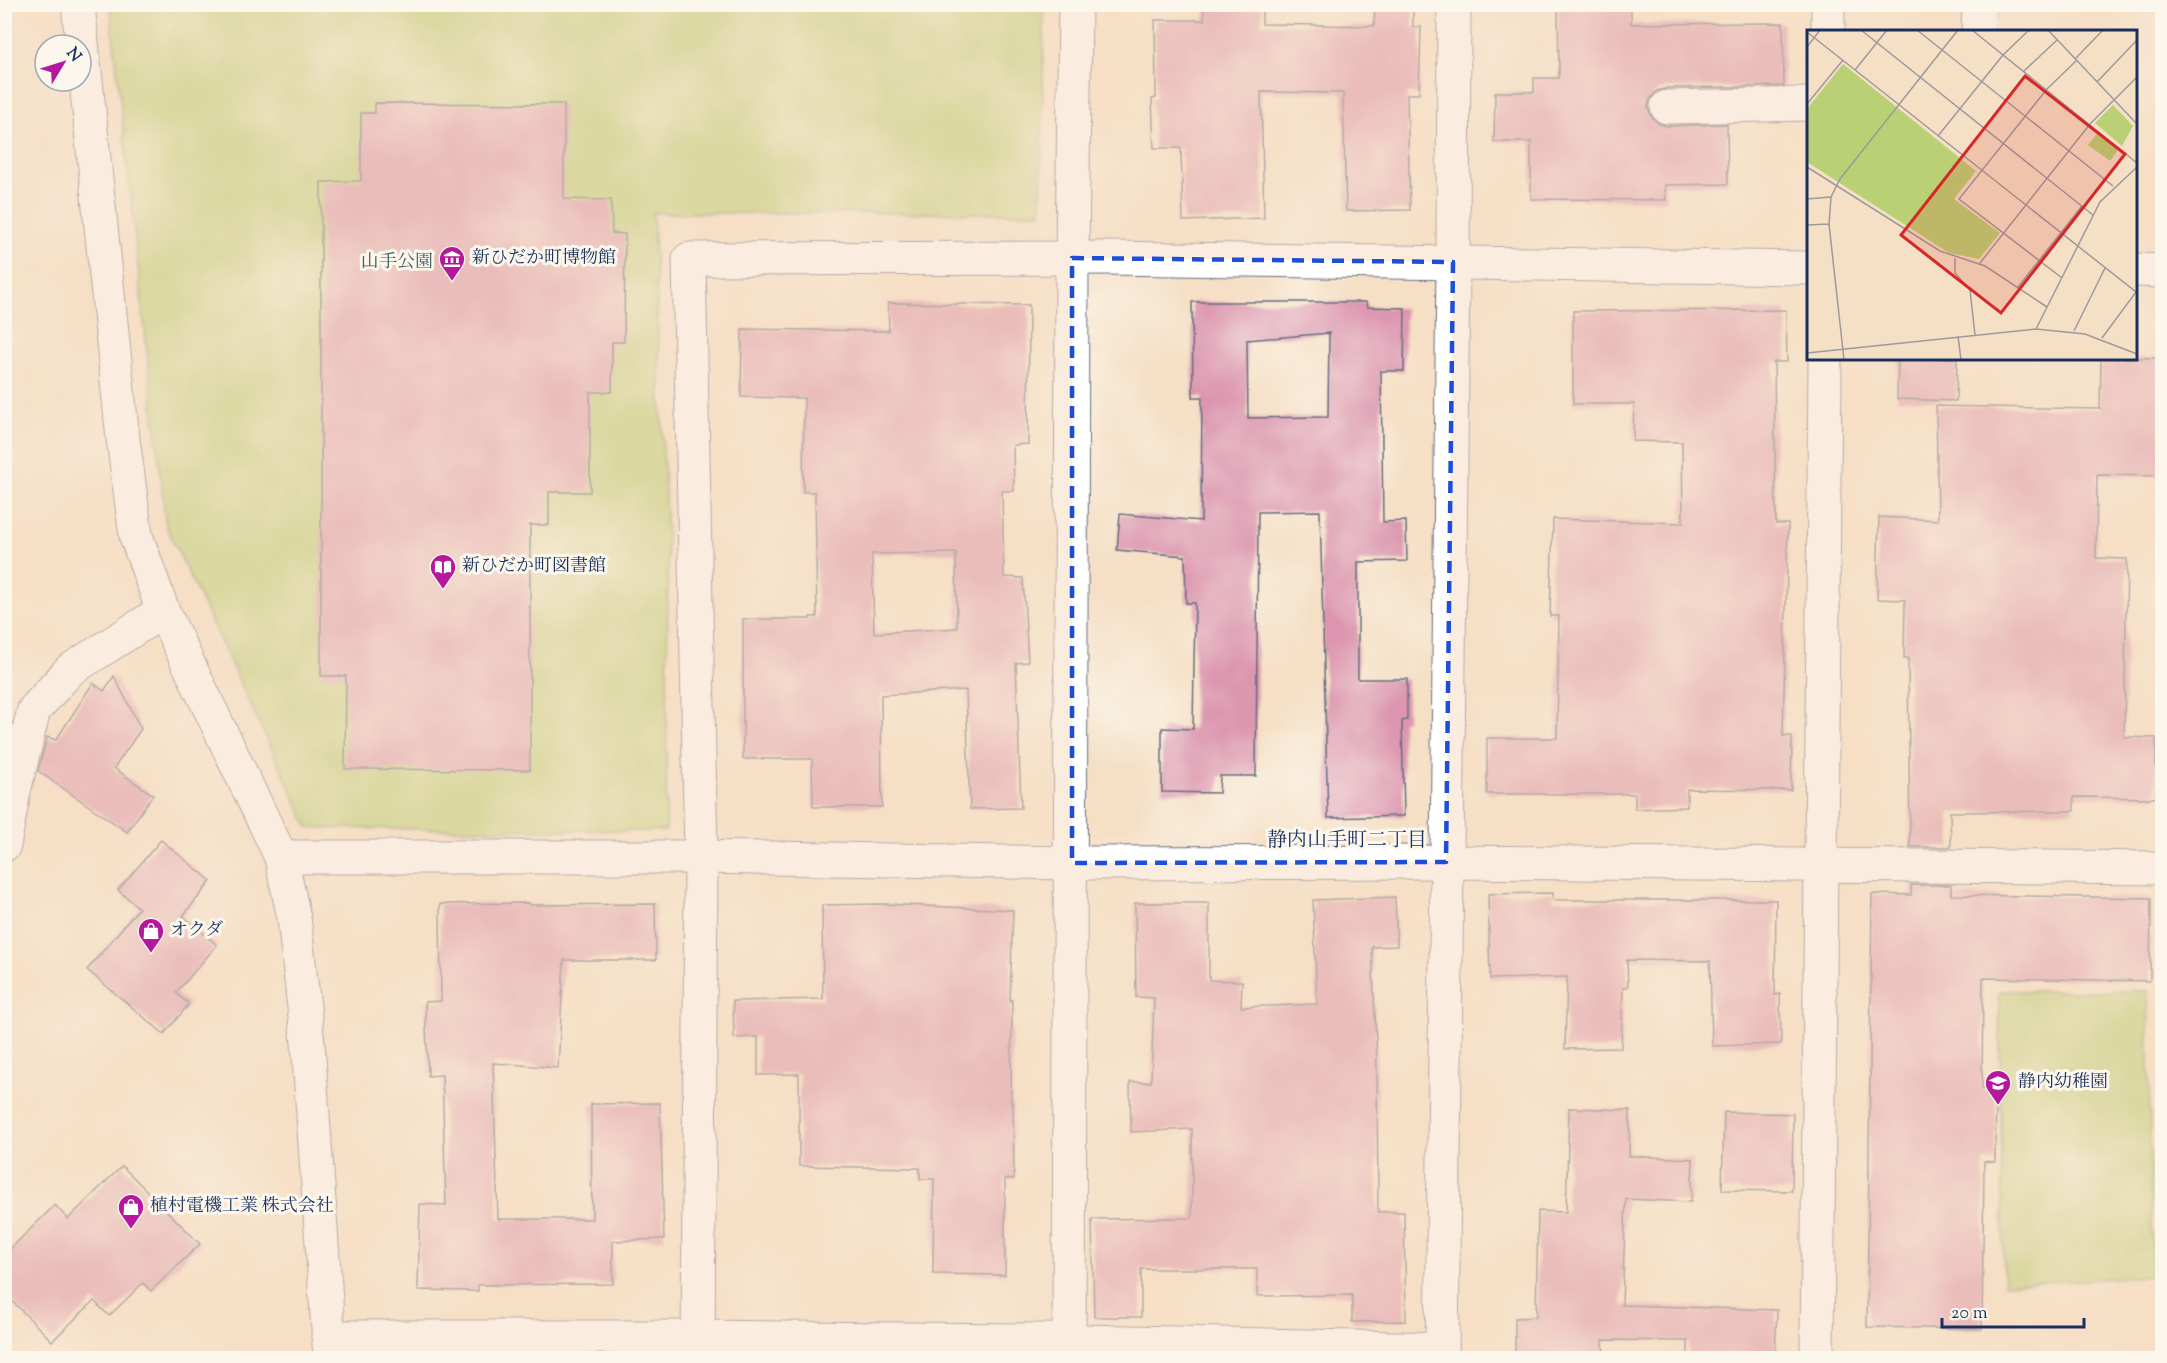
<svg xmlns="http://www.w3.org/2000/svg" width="2167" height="1363" viewBox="0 0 2167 1363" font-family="'Sorts Mill Goudy','Noto Serif JP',serif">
  <rect width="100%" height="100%" fill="#fbf7ec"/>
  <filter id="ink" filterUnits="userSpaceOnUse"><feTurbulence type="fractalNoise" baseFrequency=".0167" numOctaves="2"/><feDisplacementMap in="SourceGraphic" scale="12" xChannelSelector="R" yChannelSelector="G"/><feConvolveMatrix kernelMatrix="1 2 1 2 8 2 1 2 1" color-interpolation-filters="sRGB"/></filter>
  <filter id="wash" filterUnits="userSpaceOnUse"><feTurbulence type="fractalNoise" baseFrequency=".008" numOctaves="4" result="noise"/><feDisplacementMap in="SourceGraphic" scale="24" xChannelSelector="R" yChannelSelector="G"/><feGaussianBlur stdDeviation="1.35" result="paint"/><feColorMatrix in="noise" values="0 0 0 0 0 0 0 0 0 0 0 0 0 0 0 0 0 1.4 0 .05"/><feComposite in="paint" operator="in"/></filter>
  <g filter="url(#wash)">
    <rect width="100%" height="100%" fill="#f5dfc5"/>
    <g fill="#bad074" stroke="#6a8069" stroke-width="1.5">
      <polygon points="110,5 1044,5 1041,213 653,213 668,565 666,831 309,828 166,526"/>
      <polygon points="1999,991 2148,991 2152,1276 2004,1284"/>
    </g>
    <g id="blocks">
      <g fill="#dc96af" fill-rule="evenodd">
        <polygon points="1204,4 1262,4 1262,24 1374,26 1375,4 1413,4 1413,27 1421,27 1419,94 1407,94 1410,210 1346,211 1343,93 1261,92 1264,218 1183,221 1181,148 1154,148 1152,99 1156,98 1155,20 1204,20"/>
        <polygon points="1558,4 1631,4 1631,24 1783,23 1784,86 1667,88 1657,91 1650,99 1648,107 1651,116 1659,124 1667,126 1727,124 1728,184 1665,185 1666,200 1531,199 1531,142 1494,142 1495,92 1534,92 1534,78 1559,78"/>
        <polygon points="375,103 564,104 564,199 611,200 612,233 625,234 624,342 612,342 612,392 590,392 590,492 549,492 549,525 530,525 530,770 345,769 346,676 321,676 321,182 361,181 361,113 375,113"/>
        <path d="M 1192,302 L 1366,302 L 1367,307 L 1405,308 L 1404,371 L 1381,371 L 1383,522 L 1406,521 L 1407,561 L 1358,562 L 1358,679 L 1407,679 L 1407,720 L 1402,721 L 1404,816 L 1328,818 L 1320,511 L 1258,512 L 1256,776 L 1220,776 L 1219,793 L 1162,792 L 1162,728 L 1193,729 L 1195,603 L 1186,603 L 1185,556 L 1117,550 L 1120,514 L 1201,521 L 1202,397 L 1193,397 ZM 1329,333 L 1328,417 L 1248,418 L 1247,340 Z"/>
        <path d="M 888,303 L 1029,305 L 1028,444 L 1013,445 L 1014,491 L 1002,491 L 1004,577 L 1023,578 L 1028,662 L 1016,663 L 1021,808 L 970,809 L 966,690 L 881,695 L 882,807 L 813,807 L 812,759 L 743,759 L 743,619 L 810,619 L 810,617 L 817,617 L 815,492 L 803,492 L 804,398 L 741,397 L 742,329 L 889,331 ZM 956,553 L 957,628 L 874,633 L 872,554 Z"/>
        <polygon points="1786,310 1787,362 1774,362 1776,524 1788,524 1783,736 1792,736 1791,790 1687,789 1687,807 1635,809 1635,794 1487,794 1487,738 1557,738 1559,616 1550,616 1553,519 1683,523 1682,442 1633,441 1634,404 1573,404 1573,311"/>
        <polygon points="1898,358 1957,358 1956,401 1897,399"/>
        <polygon points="2101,358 2163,358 2160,476 2097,475 2096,558 2127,559 2124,737 2156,738 2156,798 2074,797 2074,811 1950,812 1951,847 1910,847 1908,658 1904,658 1905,600 1877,599 1879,517 1938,520 1936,406 2100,409"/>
        <polygon points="114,676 141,729 114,768 153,795 127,832 38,771 47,737 56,740 93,683 104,691"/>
        <polygon points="4,720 12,723 5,749 4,748"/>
        <polygon points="161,840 211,881 183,916 217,945 176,993 189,1004 164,1034 87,970 139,908 118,890"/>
        <polygon points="1911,885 1951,885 1951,895 2151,898 2150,981 1983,978 1982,1089 1996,1090 1995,1162 1984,1161 1982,1329 1867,1327 1872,894 1911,895"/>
        <polygon points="1553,893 1553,900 1776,900 1775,995 1780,994 1781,1044 1712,1046 1710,961 1627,960 1628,987 1623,988 1621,1048 1565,1049 1567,977 1490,979 1488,894"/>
        <polygon points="1395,897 1397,946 1372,947 1377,1064 1378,1212 1404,1212 1406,1321 1352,1322 1352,1295 1257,1296 1257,1269 1141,1269 1141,1317 1094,1317 1092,1219 1192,1218 1192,1129 1131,1132 1130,1082 1151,1082 1154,998 1136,997 1135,903 1209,903 1209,980 1242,981 1241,1007 1317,1004 1313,900"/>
        <polygon points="529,903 529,905 655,904 656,960 564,960 558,1068 493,1063 498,1219 592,1219 591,1104 660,1103 664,1239 613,1241 613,1284 478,1285 478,1291 418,1290 420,1204 446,1205 442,1075 428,1076 425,1002 441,1001 440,904"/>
        <polygon points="883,904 1013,910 1010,1000 1012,1000 1011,1103 1013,1103 1014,1179 1005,1179 1005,1275 933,1274 934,1179 920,1179 920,1168 799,1166 799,1074 758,1075 758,1037 734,1038 733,1001 823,999 822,905"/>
        <polygon points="1569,1108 1630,1110 1629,1156 1693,1159 1691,1202 1626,1199 1622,1305 1777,1310 1775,1359 1688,1359 1688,1341 1603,1340 1604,1359 1515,1359 1515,1318 1536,1317 1538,1211 1566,1212"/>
        <polygon points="1724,1112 1793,1114 1792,1191 1722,1190"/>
        <polygon points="122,1166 200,1244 151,1291 143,1283 109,1316 94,1301 52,1341 4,1293 4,1255 55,1205 68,1219"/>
      </g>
    </g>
  </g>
  <g filter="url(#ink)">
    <use href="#blocks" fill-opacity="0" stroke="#676d82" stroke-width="1.5"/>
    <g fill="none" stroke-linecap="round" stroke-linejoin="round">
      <g stroke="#676d82" stroke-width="35">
        <g id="minor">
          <polyline points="78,4 123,439 136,536 163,611 281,857 294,918 308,1043 330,1358"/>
          <polyline points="1828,32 1828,4"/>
          <polyline points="1978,32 1979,4"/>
          <polyline points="1667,107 1808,104"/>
          <polyline points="2136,270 2162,271"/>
          <polyline points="4,845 14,791 34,710 70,670 163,611"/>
          <polyline points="281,857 701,857 1072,863 1446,862 2162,868"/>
          <polyline points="328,1337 671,1337 1037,1340 1442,1349"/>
          <polyline points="698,1358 701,857 689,259 1106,258 1808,268"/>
          <polyline points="1069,1358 1072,258 1075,4"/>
          <polyline points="1442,1358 1453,262 1454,4"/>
          <polyline points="1817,1358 1825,358"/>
        </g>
      </g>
      <use href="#minor" stroke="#fff" stroke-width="33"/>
    </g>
  </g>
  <path d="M0 0H2167V1363H0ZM 1072,258 L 1453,262 L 1446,862 L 1072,863 Z" fill="#f5dfc5" fill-opacity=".55" fill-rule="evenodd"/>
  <path fill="none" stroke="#1d4ed8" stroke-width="4.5" stroke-dasharray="12 8" stroke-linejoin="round" d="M 1072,258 L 1453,262 L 1446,862 L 1072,863 Z"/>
  <defs>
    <g id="museum-pin" transform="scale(1.35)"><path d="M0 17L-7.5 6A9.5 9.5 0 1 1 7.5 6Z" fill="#b5179e" stroke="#fbf7ec"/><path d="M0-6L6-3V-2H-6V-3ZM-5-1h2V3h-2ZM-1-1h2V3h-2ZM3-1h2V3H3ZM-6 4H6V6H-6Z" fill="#fff"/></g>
    <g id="library-pin" transform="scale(1.35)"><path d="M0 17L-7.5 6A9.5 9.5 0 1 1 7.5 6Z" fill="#b5179e" stroke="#fbf7ec"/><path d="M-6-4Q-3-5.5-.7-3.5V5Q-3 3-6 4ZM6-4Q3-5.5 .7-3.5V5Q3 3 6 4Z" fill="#fff"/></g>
    <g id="shop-pin" transform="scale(1.35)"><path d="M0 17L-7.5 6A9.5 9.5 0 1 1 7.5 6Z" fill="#b5179e" stroke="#fbf7ec"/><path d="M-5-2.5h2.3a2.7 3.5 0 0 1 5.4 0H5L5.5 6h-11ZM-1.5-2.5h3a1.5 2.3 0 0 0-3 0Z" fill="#fff"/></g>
    <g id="school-pin" transform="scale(1.35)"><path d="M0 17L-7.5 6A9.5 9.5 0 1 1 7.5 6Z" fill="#b5179e" stroke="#fbf7ec"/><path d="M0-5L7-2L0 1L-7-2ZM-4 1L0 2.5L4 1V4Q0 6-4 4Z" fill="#fff"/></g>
  </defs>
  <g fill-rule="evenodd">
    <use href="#museum-pin" x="452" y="259"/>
    <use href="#library-pin" x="443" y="567"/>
    <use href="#shop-pin" x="151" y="931"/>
    <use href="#school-pin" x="1998" y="1083"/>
    <use href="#shop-pin" x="131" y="1207"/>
  </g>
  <g text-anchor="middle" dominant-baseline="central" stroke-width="6" stroke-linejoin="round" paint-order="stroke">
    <g font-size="18" fill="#1b2f5e" stroke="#fbf7ec" text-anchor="start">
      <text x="472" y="259">新ひだか町博物館</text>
      <text x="462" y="567">新ひだか町図書館</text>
      <text x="170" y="931">オクダ</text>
      <text x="2018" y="1083">静内幼稚園</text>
      <text x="150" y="1207">植村電機工業 株式会社</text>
    </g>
    <g font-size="18" fill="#435764" stroke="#fbf7ec">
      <text x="397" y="263">山手公園</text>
    </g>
    <g font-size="20" fill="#1b2f5e" stroke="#fbf7ec">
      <text x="1347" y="841">静内山手町二丁目</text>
    </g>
  </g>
  <g transform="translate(1807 30)">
    <rect width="330" height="330" fill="#f5dfc5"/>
    <path d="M 36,34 L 169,141 L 147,169 L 193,203 L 172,229 L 142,223 L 0,132 L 0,79 ZM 306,75 L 326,96 L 315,116 L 288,93 ZM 290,104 L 311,120 L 303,131 L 281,115 Z" fill="#bad074"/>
    <path fill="none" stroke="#9e999c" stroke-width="1.5" d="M 54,0 L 286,185M 110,0 L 306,156M 165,0 L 330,133M 241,0 L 330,94M 0,2 L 329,262 L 295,308M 0,17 L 13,0M 268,29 L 296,0M 48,40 L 80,0M 217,41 L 250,10M 290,52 L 330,10M 0,74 L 36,30M 131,106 L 196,25 L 222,0M 0,137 L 133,221 L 178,236 L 240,277M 0,169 L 24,167M 0,195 L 22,194M 148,228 L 148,243 L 163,260 L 168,305M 173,233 L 283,94 L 330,47M 255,248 L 152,169 L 240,59 L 270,30M 211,257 L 275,176M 229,299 L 293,172 L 330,137M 267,301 L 298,238M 151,306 L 154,330M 0,323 L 229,299 L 278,304 L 330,324M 37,330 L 22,194 L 24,167 L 33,149 L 151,0"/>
    <path fill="#d62828" fill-opacity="0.15" stroke="#d62828" stroke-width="3" d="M 218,46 L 318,124 L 194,283 L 94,205 Z"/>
    <rect width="330" height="330" fill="none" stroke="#1b2f5e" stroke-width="3"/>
  </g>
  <rect width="2167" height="1363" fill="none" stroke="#fbf7ec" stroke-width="24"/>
  <g transform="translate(63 63) rotate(52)"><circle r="28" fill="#fbf7ec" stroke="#a1a7b3" stroke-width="1.5"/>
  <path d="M0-4.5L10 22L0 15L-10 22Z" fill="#b5179e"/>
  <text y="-9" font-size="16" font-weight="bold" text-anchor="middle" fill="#1b2f5e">N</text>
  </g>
  <path d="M1942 1318v9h142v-9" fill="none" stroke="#1b2f5e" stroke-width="3"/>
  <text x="1951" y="1318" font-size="18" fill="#1b2f5e" stroke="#fbf7ec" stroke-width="4.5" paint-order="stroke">20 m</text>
</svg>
